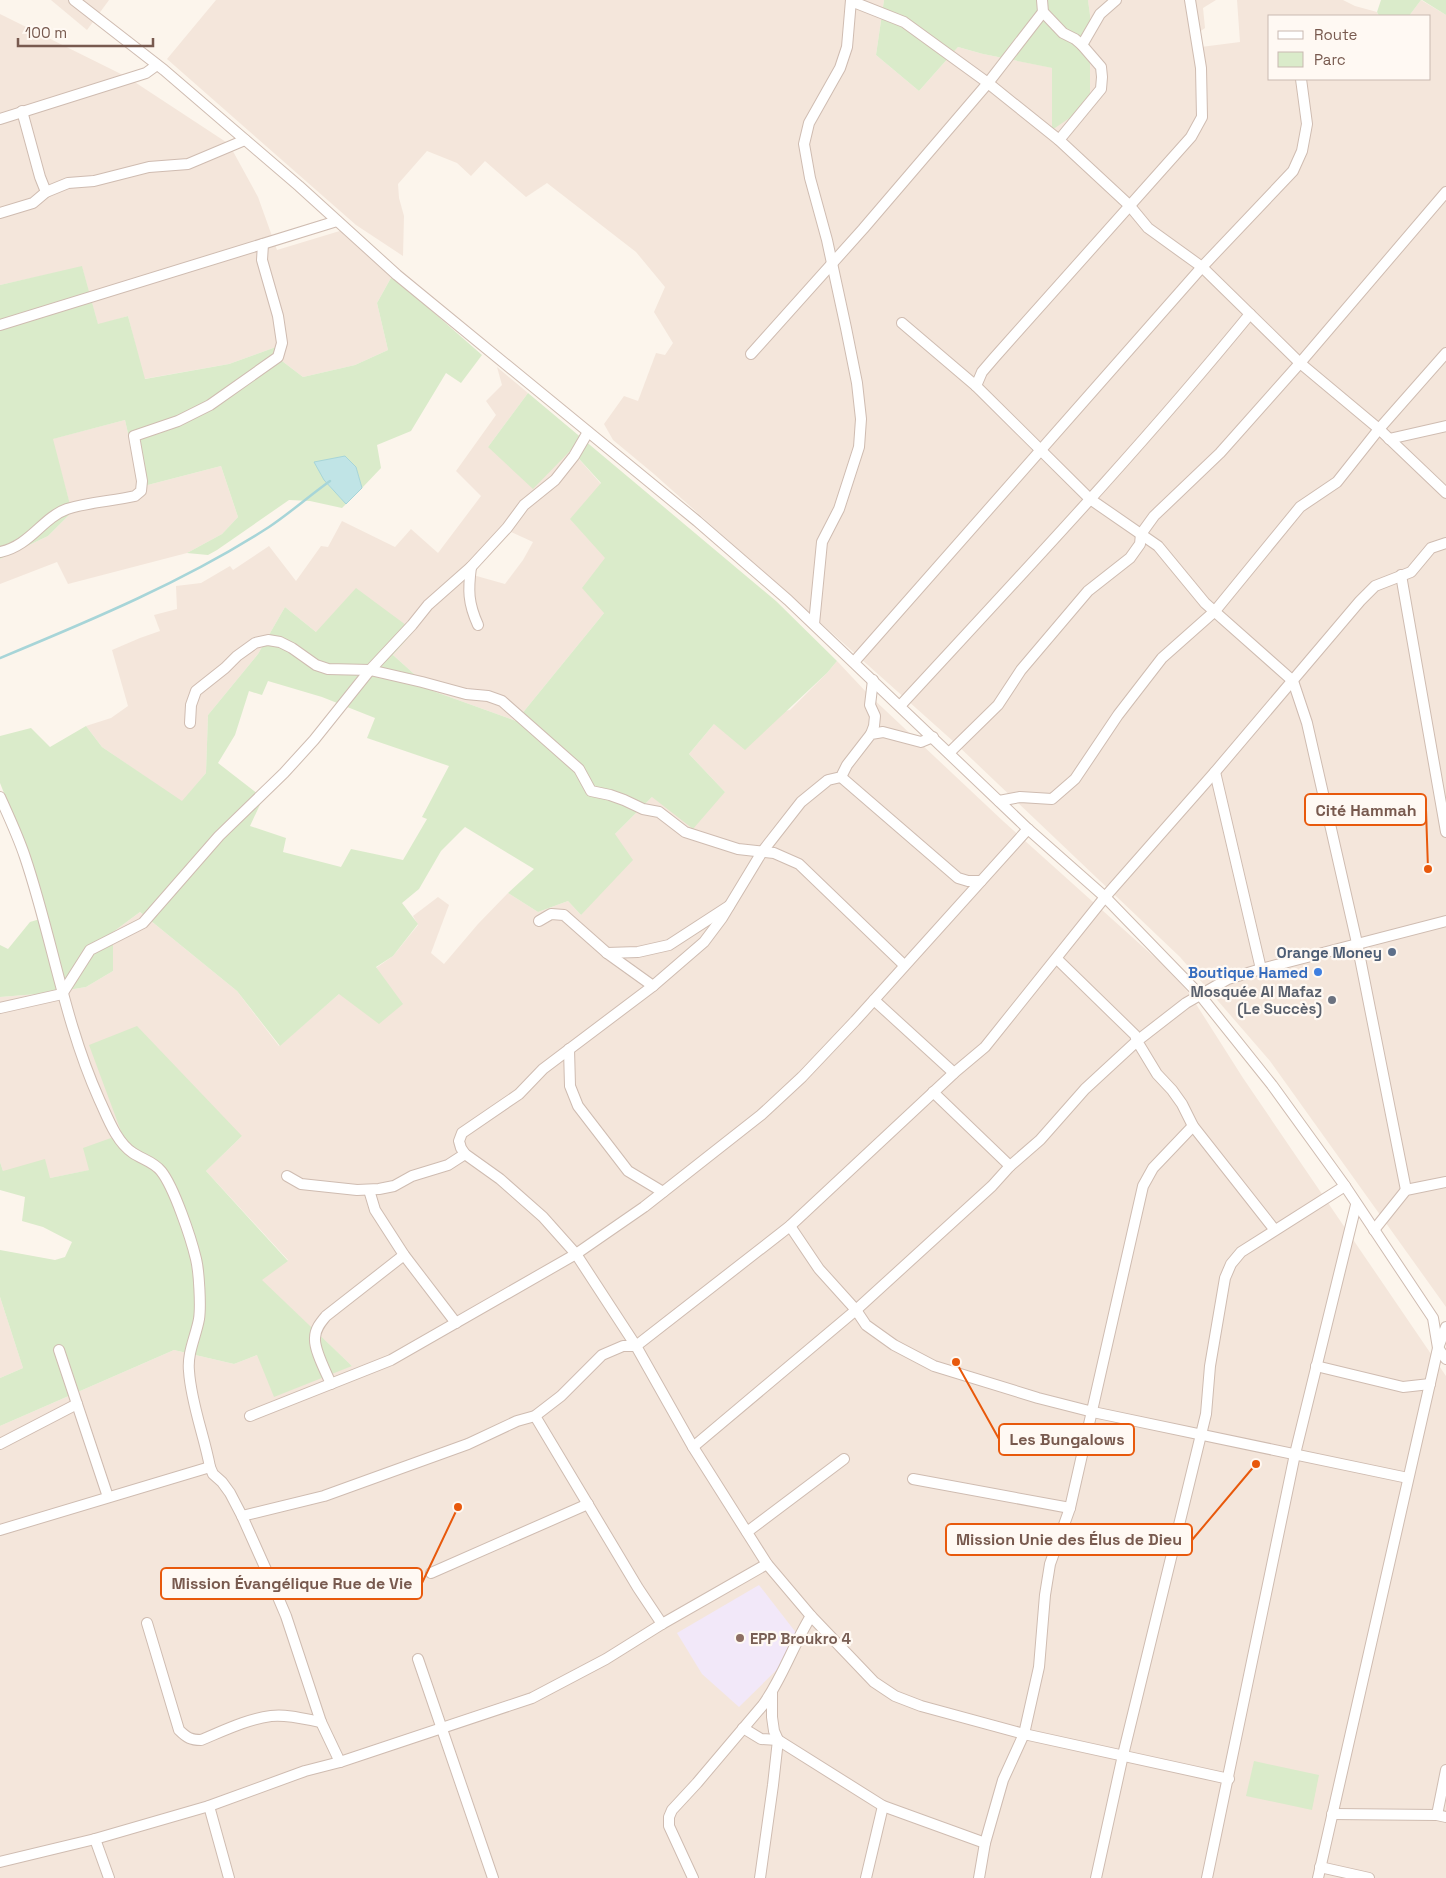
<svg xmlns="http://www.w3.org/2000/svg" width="1446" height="1878" viewBox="0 0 1446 1878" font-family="'Space Grotesk',sans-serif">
  <rect width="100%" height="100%" fill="#fcf5ec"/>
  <g fill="#f4e6db" fill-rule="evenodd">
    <polygon points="51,0 109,0 87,30"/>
    <polygon points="216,0 884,0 876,55 919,91 958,47 983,54 1053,68 1052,129 1090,15 1088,0 1216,0 1203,8 1205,28 1195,35 1201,47 1240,42 1237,0 1343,0 1355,6 1377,12 1379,16 1270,16 1270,79 1430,79 1430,16 1409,16 1421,0 1446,15 1446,1307 1270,1061 1180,957 954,742 654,474 613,440 604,424 624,396 638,401 656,353 665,355 673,343 654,312 665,287 636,252 547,183 526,197 485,161 471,176 457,163 427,151 398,184 399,198 404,216 403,256 356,225 167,59"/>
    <polygon points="0,14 127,77 229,144 258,197 277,250 343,230 392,276 377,303 388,350 355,365 303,377 282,361 276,347 229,364 144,379 128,316 98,325 82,267 0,285"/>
    <path d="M 497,367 L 528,393 L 488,447 L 571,450 L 601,484 L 606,558 L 604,613 L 516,721 L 433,691 L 393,655 L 414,631 L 316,632 L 285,607 L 258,654 L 208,715 L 206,773 L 182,802 L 102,747 L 86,726 L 111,718 L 128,706 L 112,650 L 140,638 L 160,631 L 154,615 L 177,609 L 176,586 L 201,583 L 230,566 L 233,570 L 269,546 L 296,581 L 321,546 L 328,547 L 342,521 L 395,547 L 411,529 L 438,553 L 481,496 L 456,471 L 496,415 L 486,401 L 502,385 ZM 509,531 L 533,542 L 523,560 L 505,584 L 473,575 L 480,564 Z"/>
    <polygon points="125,420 140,487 221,466 238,517 222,534 187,553 68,584 57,562 0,584 0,559 48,536 72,512 52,439"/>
    <polygon points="837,661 868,694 1003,821 1161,963 1189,993 1243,1078 1446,1376 1446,1878 0,1878 0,1426 174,1350 234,1364 257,1355 352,1366 261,1280 288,1260 206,1171 242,1136 122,1134 90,1170 50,1178 3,1171 0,1162 0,997 50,993 86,987 113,971 113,932 140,912 237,991 279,1046 339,994 393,956 418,925 413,916 438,897 449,905 431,953 444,964 478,924 508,893 538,912 568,901 581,915 615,834 653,796 725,792 689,754 714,724 790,710 827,673"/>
    <polygon points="0,1297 23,1368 0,1378"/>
  </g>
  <polygon fill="#f2e8f9" points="759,1585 804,1643 739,1707 702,1674 677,1633"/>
  <g fill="#daebca" fill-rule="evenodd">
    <polygon points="884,0 1088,0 1090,15 1090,104 1052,130 1052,68 983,54 958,47 919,91 876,55"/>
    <polygon points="1381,0 1421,0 1409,16 1379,16 1377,12"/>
    <polygon points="1422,0 1446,0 1446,15"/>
    <polygon points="82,266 98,324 128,316 145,379 229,364 276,347 282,361 303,377 355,365 388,350 377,303 392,276 482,355 461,383 446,373 411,431 377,445 381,468 362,488 356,467 324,480 346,504 342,508 310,501 289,500 217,550 208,555 187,553 222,534 238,517 221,466 140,487 125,420 53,439 72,512 48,536 0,559 0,285"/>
    <path d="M 528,393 L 776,601 L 837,661 L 827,673 L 745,750 L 714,724 L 689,754 L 725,792 L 693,829 L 652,797 L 615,834 L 633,860 L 581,915 L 568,901 L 538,912 L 508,893 L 534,869 L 465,827 L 441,851 L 419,889 L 402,903 L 418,924 L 393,956 L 376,967 L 403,1004 L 379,1024 L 339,994 L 280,1046 L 237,991 L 140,912 L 113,932 L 113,971 L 86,987 L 50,993 L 0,997 L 0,945 L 8,949 L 30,922 L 40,919 L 23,841 L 0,783 L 0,736 L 31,728 L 50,747 L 86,726 L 102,747 L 182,801 L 206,773 L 208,715 L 258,654 L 285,607 L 316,632 L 356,588 L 414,631 L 393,655 L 433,691 L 516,721 L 604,613 L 582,588 L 605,558 L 570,519 L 601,483 L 571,450 L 533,489 L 488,447 ZM 268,681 L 322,697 L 375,718 L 367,738 L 449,766 L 422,817 L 427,819 L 403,860 L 351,849 L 341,867 L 283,852 L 286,838 L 250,826 L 263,798 L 218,763 L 235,735 L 249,691 L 262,695 Z"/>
    <polygon points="137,1026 242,1136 206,1171 288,1261 262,1280 352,1366 274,1397 257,1355 234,1364 174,1350 0,1426 0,1378 23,1368 0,1297 0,1250 55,1260 65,1257 72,1242 43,1227 22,1221 25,1197 0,1190 0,1162 3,1171 45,1159 50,1178 89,1170 83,1148 122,1134 89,1045"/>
    <polygon points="1254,1761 1319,1775 1312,1810 1246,1796"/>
  </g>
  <polygon fill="#c0e4e6" stroke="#a7d5d8" points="345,456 356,467 362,488 346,504 324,480 314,462"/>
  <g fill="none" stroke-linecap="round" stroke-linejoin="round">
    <path stroke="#a7d5d8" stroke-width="2.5" d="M 0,658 C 92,620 185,581 269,527 C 290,513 309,496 330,481"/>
    <g stroke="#cfbcb1" stroke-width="12">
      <g id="minor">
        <polyline points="74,0 164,70 299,186 397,275 697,521 788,600 1028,829 1105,897 1200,995 1272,1085 1345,1186 1433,1318 1438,1348 1446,1359"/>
        <polyline points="1042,0 1043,12 1063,33 1075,39 1082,45 1101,67 1102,77 1101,89 1059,140"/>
        <polyline points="851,1 904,22 988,83 1059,140 1129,205 1148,228 1202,267 1300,363 1379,429 1446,493"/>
        <polyline points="1082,45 1100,14 1116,0"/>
        <polyline points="22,111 40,177 46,192"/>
        <polyline points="0,119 146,73 157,65"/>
        <polyline points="0,213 33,203 46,192 68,183 94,181 149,167 188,164 245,140"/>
        <polyline points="902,323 976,386 1090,499 1158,546 1205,603 1293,681 1307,723 1357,943 1406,1190"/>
        <polyline points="0,325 337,221"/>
        <polyline points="751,354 863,229 988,83 1043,12"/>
        <polyline points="976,386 982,372 994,358 1191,137 1202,117 1201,68 1190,0"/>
        <polyline points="1389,439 1446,426"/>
        <path d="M 0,552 C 30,546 42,518 67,509 C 88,502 114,501 135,496 L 141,491 L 142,481 L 134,436 L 178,421 L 210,405 L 278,357 L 282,343 L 278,316 L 262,260 L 263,244"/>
        <path d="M 471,567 C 468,590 468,603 478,625"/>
        <polyline points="1401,575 1446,832"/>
        <polyline points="814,624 822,542 839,509 859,447 861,419 857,383 846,328 827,240 810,178 804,144 809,123 840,68 847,47 851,0"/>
        <polyline points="854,662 1202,267 1293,171 1302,151 1307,124 1301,79"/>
        <path d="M 900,706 C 1019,577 1139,450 1250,314"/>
        <polyline points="190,723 191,705 196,691 225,668 237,656 255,643 268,640 280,642 292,648 316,665 328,669 370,670 422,682 466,694 488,696 502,701 579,769 591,791 610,795 624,800 643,809 659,812 685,832 738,849 774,853 799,864 904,965"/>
        <polyline points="871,734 874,726 875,716 870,705 873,680"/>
        <polyline points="933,737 921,742 883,732 871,734 847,765 841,777 828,780 801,802 762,852 722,918 704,942 653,986 543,1069 519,1094 462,1133 459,1141 461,1148 465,1154 500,1179 543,1217 576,1254 636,1346 693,1447 767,1564 811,1616 874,1682 895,1696 921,1706 1024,1734 1229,1779"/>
        <polyline points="949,753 998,705 1021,670 1088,591 1130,558 1140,544 1141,534 1154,516 1220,453 1300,363 1446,192"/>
        <polyline points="1215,772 1261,969"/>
        <polyline points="841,777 958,878 968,881 981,881"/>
        <path d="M 0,797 C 9,817 18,836 25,857 C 52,937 64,1021 99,1099 C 107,1116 116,1142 133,1153 C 142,1159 154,1162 161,1171 C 174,1187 191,1238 196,1259 C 199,1271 201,1306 199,1319 C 196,1336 187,1353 189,1371 C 191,1403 204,1435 210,1467 L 213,1474 L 222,1482 L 230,1493 L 242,1516 L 272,1583 L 286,1616 L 321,1722 L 340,1762"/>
        <polyline points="999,801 1020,797 1052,799 1075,779 1118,715 1162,658 1215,611 1300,507 1337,482 1379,429 1446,353"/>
        <polyline points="539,921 551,914 564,915 607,953 653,986"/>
        <polyline points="607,953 638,952 669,945 729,906"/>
        <polyline points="874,1000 954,1073"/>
        <polyline points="0,1008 62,994 90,950 143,923 219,836 284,773 314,740 370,670 412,625 428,605 471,567 507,528 524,505 555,480 574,456 588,432"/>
        <polyline points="569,1049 570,1086 578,1106 628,1171 663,1192"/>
        <polyline points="933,1092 1010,1166"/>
        <polyline points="287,1176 301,1184 357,1190 379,1189 394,1186 412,1176 448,1165 465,1154"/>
        <polyline points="369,1190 375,1210 404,1255 456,1323"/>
        <polyline points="790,1226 819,1269 856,1310 866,1325 894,1345 934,1366 1038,1398 1093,1412 1408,1478"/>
        <polyline points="1274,1229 1193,1126 1182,1104 1172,1090 1157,1074 1137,1041 1186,1003 1228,979 1261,969 1446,921"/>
        <polyline points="1374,1230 1406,1190 1446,1182"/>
        <polyline points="59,1350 108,1497"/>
        <polyline points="1316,1366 1403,1387 1430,1384"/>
        <path d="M 331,1384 C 326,1372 314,1350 315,1338 C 315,1329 321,1322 326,1316 L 404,1255"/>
        <polyline points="250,1416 391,1360 576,1254 644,1207 761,1115 802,1077 855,1021 1028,829"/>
        <polyline points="535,1416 638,1588 662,1624"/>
        <polyline points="0,1444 77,1404"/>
        <polyline points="693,1447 856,1310 992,1186 1010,1166 1040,1140 1085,1089 1137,1041 1135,1035 1057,959"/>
        <polyline points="913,1479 1070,1508"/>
        <polyline points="242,1516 324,1496 468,1444 517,1421 535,1416 561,1396 602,1355 623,1346 636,1346 790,1226 954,1073 985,1047 1105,897 1215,772 1360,601 1375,586 1411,572 1431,548 1446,543"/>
        <polyline points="0,1530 210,1467"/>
        <polyline points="747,1532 844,1459"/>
        <polyline points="431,1573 588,1504"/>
        <path d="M 147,1623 L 179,1730 C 187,1738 191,1740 201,1740 C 223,1731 247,1719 271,1716 C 287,1714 305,1719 321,1722"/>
        <polyline points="418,1659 493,1878"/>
        <polyline points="743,1728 761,1739 778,1740 883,1806 985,1843"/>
        <polyline points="209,1806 229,1878"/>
        <polyline points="1332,1814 1437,1815 1446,1817"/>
        <polyline points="1437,1815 1446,1770"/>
        <polyline points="95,1839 109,1878"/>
        <polyline points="0,1862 95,1839 209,1806 305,1771 340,1762 532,1698 606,1659 662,1624 767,1564"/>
        <polyline points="1320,1867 1369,1878"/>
        <path d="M 693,1878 L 669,1826 L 669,1817 L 672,1810 L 697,1783 L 763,1705 C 783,1677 793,1645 811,1616"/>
        <polyline points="760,1878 773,1785 778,1740 774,1731 772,1717 772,1693"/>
        <polyline points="866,1878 883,1806"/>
        <polyline points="979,1878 985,1843 1003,1780 1024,1734 1039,1667 1045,1595 1050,1564 1070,1508 1143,1186 1153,1168 1193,1126"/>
        <polyline points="1096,1878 1123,1755 1206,1414 1210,1366 1225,1278 1231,1264 1241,1252 1345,1186"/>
        <polyline points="1207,1878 1295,1454 1356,1205"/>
        <polyline points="1318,1878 1438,1348 1446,1327"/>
      </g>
    </g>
    <use href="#minor" stroke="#fff" stroke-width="10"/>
  </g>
  <circle fill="#5c6f8a" stroke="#fff9f3" stroke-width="2" cx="1392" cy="952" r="5"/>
  <circle fill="#3f7fe0" stroke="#fff9f3" stroke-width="2" cx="1318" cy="972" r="5"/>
  <circle fill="#6b7280" stroke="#fff9f3" stroke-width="2" cx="1332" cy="1000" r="5"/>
  <circle fill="#8d6e63" stroke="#fff9f3" stroke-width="2" cx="740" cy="1638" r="5"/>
  <g text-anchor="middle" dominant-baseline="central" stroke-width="4.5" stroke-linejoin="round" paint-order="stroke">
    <g font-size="15" font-weight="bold" fill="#4e5e75" stroke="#fff9f3" text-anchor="end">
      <text x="1382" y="952">Orange Money</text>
    </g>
    <g font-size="15" font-weight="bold" fill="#366cbe" stroke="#fff9f3" text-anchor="end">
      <text x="1308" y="972">Boutique Hamed</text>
    </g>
    <g font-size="15" font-weight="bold" fill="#5b616d" stroke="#fff9f3" text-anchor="end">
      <text x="1322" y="991">Mosquée Al Mafaz<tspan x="1322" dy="17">(Le Succès)</tspan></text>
    </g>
    <g font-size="15" font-weight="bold" fill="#785e54" stroke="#fff9f3" text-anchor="start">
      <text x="750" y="1638">EPP Broukro 4</text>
    </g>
  </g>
  <path fill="none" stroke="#e8590c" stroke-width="2" d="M1428 869L1426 810M956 1362L999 1439M1256 1464L1192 1540M458 1507L422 1583"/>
  <g fill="#e8590c" stroke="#fff9f3" stroke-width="2">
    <circle cx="1428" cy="869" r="5"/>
    <circle cx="956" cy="1362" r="5"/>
    <circle cx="1256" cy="1464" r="5"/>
    <circle cx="458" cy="1507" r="5"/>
  </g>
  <g fill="#fff9f3" stroke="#e8590c" stroke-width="2">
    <rect x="1305" y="794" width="121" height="31" rx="5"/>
    <rect x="999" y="1424" width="135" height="31" rx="5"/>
    <rect x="946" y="1524" width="246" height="31" rx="5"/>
    <rect x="161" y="1568" width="261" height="31" rx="5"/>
  </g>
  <g font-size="16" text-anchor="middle" font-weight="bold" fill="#785a4f">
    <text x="1366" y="816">Cité Hammah</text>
    <text x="1067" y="1445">Les Bungalows</text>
    <text x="1069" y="1545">Mission Unie des Élus de Dieu</text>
    <text x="292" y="1589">Mission Évangélique Rue de Vie</text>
  </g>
  <rect x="1268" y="15" width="162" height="65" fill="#fff9f3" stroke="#c9b9b1"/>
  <rect x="1278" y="31" width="25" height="8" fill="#ffffff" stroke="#c9b9b1"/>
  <text x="1314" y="40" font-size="15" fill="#785a4f">Route</text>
  <rect x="1278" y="52" width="25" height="15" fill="#daebca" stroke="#c9b9b1"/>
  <text x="1314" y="65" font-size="15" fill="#785a4f">Parc</text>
  <path d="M18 38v8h135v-8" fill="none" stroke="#785a4f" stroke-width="2.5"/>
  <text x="25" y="38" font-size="15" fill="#785a4f" stroke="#fff9f3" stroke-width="4" paint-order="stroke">100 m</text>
</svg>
